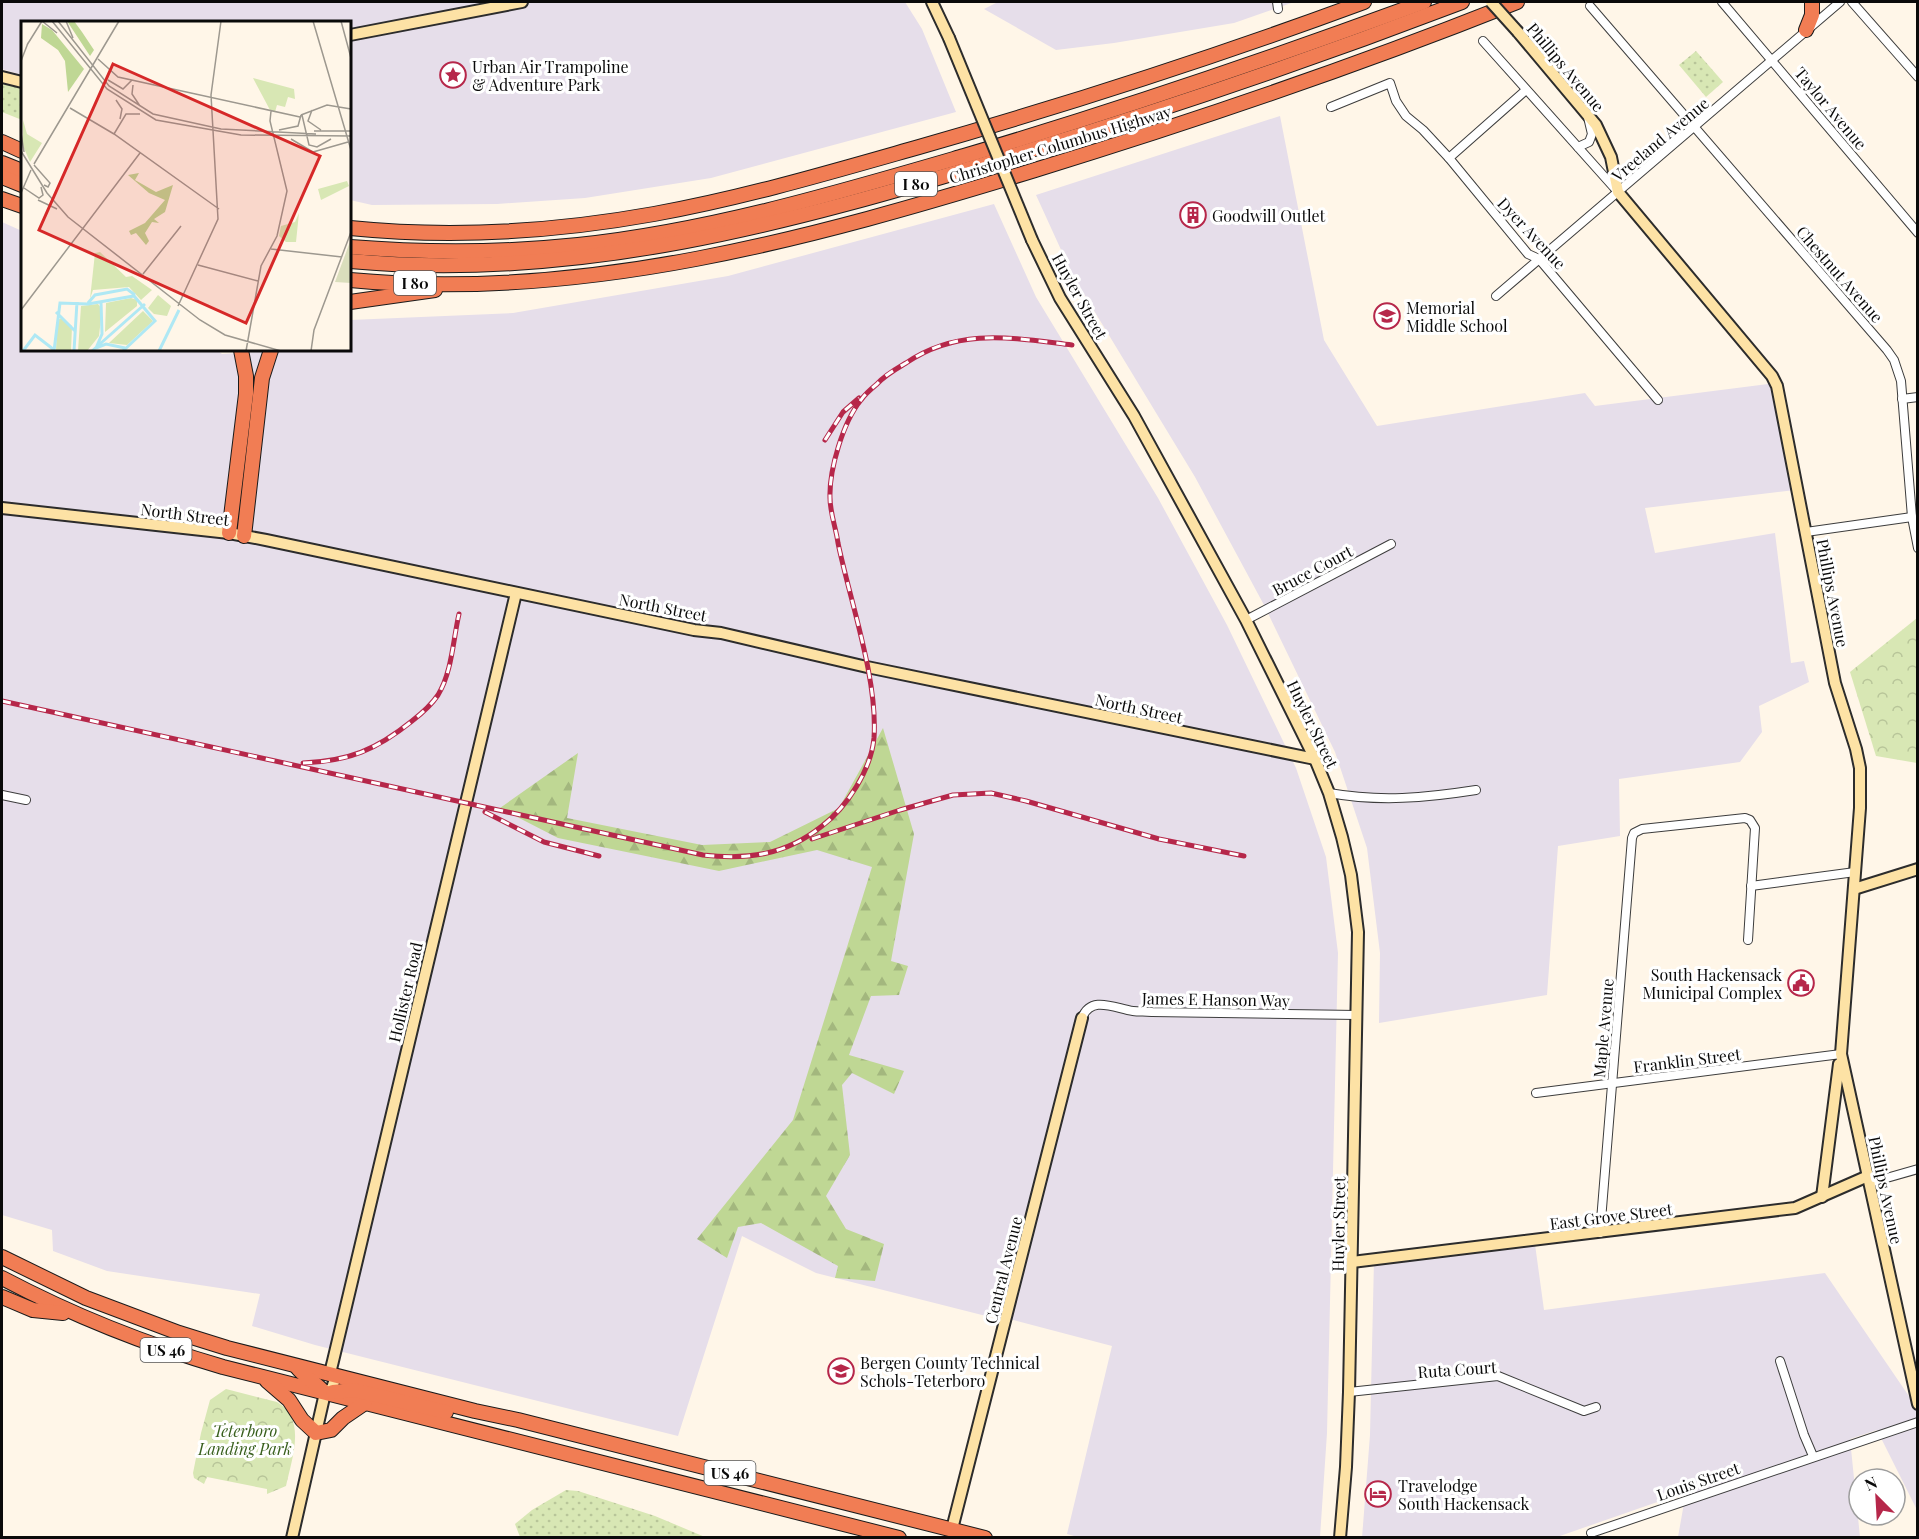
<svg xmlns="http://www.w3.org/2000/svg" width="1919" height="1539" viewBox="0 0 1919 1539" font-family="'Playfair Display',serif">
  <defs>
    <pattern id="grass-dots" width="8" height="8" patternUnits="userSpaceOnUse" patternTransform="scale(1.5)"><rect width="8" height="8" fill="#d8e7b4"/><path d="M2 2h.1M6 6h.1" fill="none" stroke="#b8c599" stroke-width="1.8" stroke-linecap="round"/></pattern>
    <pattern id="forest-firs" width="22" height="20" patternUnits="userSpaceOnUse" patternTransform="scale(1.5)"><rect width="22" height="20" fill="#bfd794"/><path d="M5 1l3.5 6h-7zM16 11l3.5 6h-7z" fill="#a3b77e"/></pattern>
    <pattern id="park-crowns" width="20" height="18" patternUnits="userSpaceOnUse" patternTransform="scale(1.5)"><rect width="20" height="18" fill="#d8e7b4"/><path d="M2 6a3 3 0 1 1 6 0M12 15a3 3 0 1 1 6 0" fill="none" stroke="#b8c599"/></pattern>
  </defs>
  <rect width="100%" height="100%" fill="#fff6e8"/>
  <g fill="#e6deea">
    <polygon points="2,2 905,2 922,29 956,112 711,178 585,198 497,204 372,205 350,200 350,22 22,22 22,75 2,69"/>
    <polygon points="998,2 1294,2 1234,23 1114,43 1056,50 984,9"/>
    <polygon points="1280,116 1324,340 1377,426 1585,393 1595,406 1776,383 1795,490 1645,508 1655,553 1775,533 1791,663 1804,661 1809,682 1759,706 1762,732 1740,762 1619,779 1620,836 1558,846 1547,995 1379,1023 1380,953 1367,848 1335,752 1264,605 1195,477 1073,276 1036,195"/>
    <polygon points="994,204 1036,297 1158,498 1227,625 1296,768 1326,857 1338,953 1327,1433 1320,1537 1081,1538 1067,1534 1112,1346 1006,1318 990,1317 816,1273 742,1236 678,1436 315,1345 252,1326 260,1294 107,1271 53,1251 52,1230 2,1215 2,222 22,231 22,350 217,350 222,354 291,350 350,350 350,320 513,313 728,276"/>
    <polygon points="1534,1237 1544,1310 1825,1273 1917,1408 1917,1510 1877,1430 1850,1439 1860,1537 1678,1537 1686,1492 1557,1537 1362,1538 1370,1435 1374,1260"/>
  </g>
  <g fill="url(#grass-dots)">
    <polygon points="1696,51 1723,82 1706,97 1679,65"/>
    <polygon points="2,84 22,86 22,120 2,112"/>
    <polygon points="566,1490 578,1491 655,1516 705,1537 520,1537 515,1524 532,1510"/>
  </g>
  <polygon fill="url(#forest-firs)" points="883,728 914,834 891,961 908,966 899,995 871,996 849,1055 904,1071 894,1094 852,1073 842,1085 850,1155 826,1196 846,1229 884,1244 875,1281 835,1278 838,1266 761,1223 738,1227 727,1258 697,1239 793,1120 872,867 817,850 719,871 558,838 500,808 578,753 567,818 702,845 770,842 839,808"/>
  <g fill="url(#park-crowns)">
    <polygon points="1917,618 1917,763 1876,756 1850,672"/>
    <path d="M 226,1389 L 277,1402 C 307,1419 292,1458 286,1486 L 267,1494 L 267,1489 L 207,1477 L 204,1484 L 194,1478 L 193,1473 L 201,1433 L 210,1400 Z"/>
  </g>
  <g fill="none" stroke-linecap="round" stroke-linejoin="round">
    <g stroke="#3d3d3d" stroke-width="10">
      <g id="street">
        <polyline points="1277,2 1278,9"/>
        <polyline points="1722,2 1918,233"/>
        <polyline points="1852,2 1918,77"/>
        <polyline points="1590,6 1887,350 1894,360 1901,381 1912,517 1918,548"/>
        <polyline points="1483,41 1618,192"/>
        <polyline points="1331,107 1390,83 1396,101 1406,116 1423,130 1449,158 1528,254 1539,259 1658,400"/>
        <polyline points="1578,147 1589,142 1592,134 1588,117"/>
        <polyline points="1449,158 1526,90"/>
        <polyline points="1496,296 1840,2"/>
        <polyline points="1902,399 1918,397"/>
        <polyline points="1806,532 1912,517"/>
        <polyline points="1246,620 1391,544"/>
        <path d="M 1329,793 C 1380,802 1425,798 1476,790"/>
        <polyline points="2,795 26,800"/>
        <polyline points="1751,886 1855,872"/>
        <path d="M 1082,1018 C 1091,995 1114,1008 1133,1011 C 1139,1012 1146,1011 1152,1012 L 1357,1015"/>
        <polyline points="1536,1093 1841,1054"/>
        <polyline points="1869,1183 1918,1169"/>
        <polyline points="1600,1233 1632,838 1634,833 1642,829 1745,818 1750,820 1755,828 1748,940"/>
        <polyline points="1780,1361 1804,1435 1813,1456"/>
        <polyline points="1349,1392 1498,1376 1584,1411 1596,1407"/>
        <polyline points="1591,1533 1918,1422"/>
      </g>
    </g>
    <g stroke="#2c2c2c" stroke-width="14">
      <g id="secondary">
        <polyline points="932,2 949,38"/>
        <polyline points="1518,32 1596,125 1611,157 1618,192 1772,376 1777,386 1835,683 1856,749 1860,768 1860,808 1841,1054 1918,1404"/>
        <polyline points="350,35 522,2"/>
        <polyline points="2,77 22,82"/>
        <polyline points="1032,240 1060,298 1134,416 1246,620 1315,759 1329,793 1342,837 1351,875 1358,932 1349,1392 1346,1467 1340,1538"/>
        <polyline points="2,508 229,533 266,540 694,630 721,633 867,667 1315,759"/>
        <polyline points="1854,889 1918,869"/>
        <polyline points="1822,1197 1839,1064"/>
        <polyline points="1352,1262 1795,1208 1868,1176"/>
        <polyline points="952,1529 1082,1018"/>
        <polyline points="292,1538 325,1393 332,1388 335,1379 330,1373 333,1361 516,593"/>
      </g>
    </g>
    <g stroke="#1b1b1b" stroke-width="16">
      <g id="highway">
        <polyline points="1806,30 1812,15 1812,2"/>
        <polyline points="2,142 22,151"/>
        <polyline points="2,163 22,171"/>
        <polyline points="2,177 22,185"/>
        <polyline points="2,199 22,206"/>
        <path d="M 350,228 C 450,238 554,232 654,214 C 743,198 831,172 919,147 C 1069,104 1218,56 1364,2"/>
        <path d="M 350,247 C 426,253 502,253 578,245 C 709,231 837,193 964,156 C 1119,110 1272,58 1424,2"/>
        <path d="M 350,261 C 578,282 791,223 1008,157 C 1161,111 1313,59 1462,2"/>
        <path d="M 350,280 C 584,302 813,238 1035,170 C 1198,120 1359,65 1517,2"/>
        <polyline points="350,302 435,290"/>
        <polyline points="229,533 246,394 246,376 241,350"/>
        <polyline points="244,536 262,378 271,350"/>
        <polyline points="2,1257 86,1298 179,1333 227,1348 475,1411 518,1420 985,1538"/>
        <path d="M 2,1278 C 74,1316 144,1344 223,1367 L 899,1538"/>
        <polyline points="2,1297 33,1310 63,1313"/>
        <path d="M 296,1366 C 304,1377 314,1381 324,1392"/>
        <polyline points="267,1381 289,1400 302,1420 316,1433 331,1430 343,1418 365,1403"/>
        <polyline points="333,1392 354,1390 446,1412"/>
      </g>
    </g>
    <use href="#street" stroke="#fff" stroke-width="8"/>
    <use href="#secondary" stroke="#fde2a5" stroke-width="10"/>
    <use href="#highway" stroke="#f17d54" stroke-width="14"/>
    <g stroke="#b6274a" stroke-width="5">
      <g id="rail">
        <polyline points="825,440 843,412 859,398"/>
        <path d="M 2,701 L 703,855 C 748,860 786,855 822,826 C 847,807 871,770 874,738 C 878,679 850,601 838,543 C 836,528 830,513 830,498 C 829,470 843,422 861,400 C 865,394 871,389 877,384 C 885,375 896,369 906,363 C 959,327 1013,338 1072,345"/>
        <path d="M 303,763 C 349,761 376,750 412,721 C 421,714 432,704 438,695 C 452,672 453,640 459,614"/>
        <polyline points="485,812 544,842 599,856"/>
        <polyline points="812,839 900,810 953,795 991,793 1026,801 1159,839 1244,856"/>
      </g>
    </g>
    <use href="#rail" stroke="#fff" stroke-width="3" stroke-dasharray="9" stroke-linecap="butt"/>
    <g stroke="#2c2c2c" stroke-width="14" stroke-linecap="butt">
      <g id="secondary-bridge">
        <polyline points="1491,2 1518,32"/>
        <polyline points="949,38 1032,240"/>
      </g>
    </g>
    <use href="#secondary-bridge" stroke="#fde2a5" stroke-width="10"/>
  </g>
  <defs>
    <g id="sight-ring" transform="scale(1.35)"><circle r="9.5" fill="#fff" stroke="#b6274a" stroke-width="1.5"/><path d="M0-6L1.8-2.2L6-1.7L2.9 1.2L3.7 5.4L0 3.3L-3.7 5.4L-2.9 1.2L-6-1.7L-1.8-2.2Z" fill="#b6274a"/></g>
    <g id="building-ring" transform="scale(1.35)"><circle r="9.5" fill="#fff" stroke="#b6274a" stroke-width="1.5"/><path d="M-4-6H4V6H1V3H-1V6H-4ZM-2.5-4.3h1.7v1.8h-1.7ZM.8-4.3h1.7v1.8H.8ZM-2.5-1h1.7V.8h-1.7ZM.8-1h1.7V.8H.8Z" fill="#b6274a"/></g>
    <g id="school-ring" transform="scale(1.35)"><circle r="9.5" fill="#fff" stroke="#b6274a" stroke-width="1.5"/><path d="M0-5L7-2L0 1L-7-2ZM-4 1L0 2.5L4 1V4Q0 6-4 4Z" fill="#b6274a"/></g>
    <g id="civic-ring" transform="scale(1.35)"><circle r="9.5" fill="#fff" stroke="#b6274a" stroke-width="1.5"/><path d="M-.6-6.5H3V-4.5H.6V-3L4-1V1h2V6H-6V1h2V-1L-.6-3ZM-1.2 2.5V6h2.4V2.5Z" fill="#b6274a"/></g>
    <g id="hotel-ring" transform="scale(1.35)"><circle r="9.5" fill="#fff" stroke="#b6274a" stroke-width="1.5"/><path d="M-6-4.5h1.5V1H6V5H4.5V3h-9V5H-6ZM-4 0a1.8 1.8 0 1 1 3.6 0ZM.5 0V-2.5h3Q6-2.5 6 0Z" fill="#b6274a"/></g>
  </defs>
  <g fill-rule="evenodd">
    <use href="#sight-ring" x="453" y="75"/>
    <use href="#building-ring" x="1193" y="215"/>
    <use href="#school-ring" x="1387" y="316"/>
    <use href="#civic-ring" x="1801" y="983"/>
    <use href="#school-ring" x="841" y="1371"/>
    <use href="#hotel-ring" x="1378" y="1494"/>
  </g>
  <g text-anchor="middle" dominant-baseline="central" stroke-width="6" stroke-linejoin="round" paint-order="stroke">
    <g fill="#fff" stroke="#545454" stroke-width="1.5">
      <rect x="895" y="172" width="42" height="24" rx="4.5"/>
      <rect x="394" y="271" width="42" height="24" rx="4.5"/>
      <rect x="140.5" y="1338" width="51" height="24" rx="4.5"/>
      <rect x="704.5" y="1461" width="51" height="24" rx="4.5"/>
    </g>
    <g font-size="15" font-weight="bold" fill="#0a0a0a">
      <text x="916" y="184">I 80</text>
      <text x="415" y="283">I 80</text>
      <text x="166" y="1350">US 46</text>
      <text x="730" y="1473">US 46</text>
    </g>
    <g font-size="16" fill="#0a0a0a" stroke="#fff" text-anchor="start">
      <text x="472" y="66">Urban Air Trampoline<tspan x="472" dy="18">&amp; Adventure Park</tspan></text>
      <text x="1212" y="215">Goodwill Outlet</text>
      <text x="1406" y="307">Memorial<tspan x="1406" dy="18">Middle School</tspan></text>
      <text x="1782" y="974" text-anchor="end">South Hackensack<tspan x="1782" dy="18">Municipal Complex</tspan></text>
      <text x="860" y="1362">Bergen County Technical<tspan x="860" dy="18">Schols-Teterboro</tspan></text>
      <text x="1398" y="1485">Travelodge<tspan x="1398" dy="18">South Hackensack</tspan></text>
    </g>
    <g font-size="16" fill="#0a0a0a" stroke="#fff">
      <text transform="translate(1566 67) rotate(50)">Phillips Avenue</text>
      <text transform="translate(1831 108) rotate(50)">Taylor Avenue</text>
      <text transform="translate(1660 139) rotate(-40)">Vreeland Avenue</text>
      <text transform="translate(1060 144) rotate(-17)">Christopher Columbus Highway</text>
      <text transform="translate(1532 233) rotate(47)">Dyer Avenue</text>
      <text transform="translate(1840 274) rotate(49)">Chestnut Avenue</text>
      <text transform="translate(1080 296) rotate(61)">Huyler Street</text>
      <text transform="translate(185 514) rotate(7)">North Street</text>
      <text transform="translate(1312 570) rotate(-28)">Bruce Court</text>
      <text transform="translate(1833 593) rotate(79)">Phillips Avenue</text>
      <text transform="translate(663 607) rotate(11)">North Street</text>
      <text transform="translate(1139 708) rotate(12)">North Street</text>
      <text transform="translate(1313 724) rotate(64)">Huyler Street</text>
      <text transform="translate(405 992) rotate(-77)">Hollister Road</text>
      <text transform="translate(1216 999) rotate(1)">James E Hanson Way</text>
      <text transform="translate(1603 1028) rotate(-85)">Maple Avenue</text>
      <text transform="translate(1687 1060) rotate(-7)">Franklin Street</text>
      <text transform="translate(1886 1190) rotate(78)">Phillips Avenue</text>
      <text transform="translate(1611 1216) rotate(-7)">East Grove Street</text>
      <text transform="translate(1338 1224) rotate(-89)">Huyler Street</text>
      <text transform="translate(1003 1270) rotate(-76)">Central Avenue</text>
      <text transform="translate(1457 1369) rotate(-4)">Ruta Court</text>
      <text transform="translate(1698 1481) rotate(-19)">Louis Street</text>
    </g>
    <g font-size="16" font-style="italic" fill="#385f1d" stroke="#fff">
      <text x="245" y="1430">Teterboro<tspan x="245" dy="18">Landing Park</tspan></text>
    </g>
  </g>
  <g transform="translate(21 21)">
    <rect width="330" height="330" fill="#fff6e8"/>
    <path d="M 79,231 L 105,256 L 111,255 L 131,269 L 120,279 L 108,266 L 72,269 L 69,278 L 74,232 ZM 137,274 L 150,285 L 146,295 L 133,293 L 127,287 ZM 110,277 L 116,279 L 116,285 L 84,311 L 85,282 ZM 77,283 L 81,288 L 78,315 L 66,330 L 57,330 L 60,285 ZM 122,290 L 132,300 L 106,324 L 88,322 ZM 40,297 L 51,305 L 50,330 L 35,330 L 36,300 Z" fill="#d8e7b4"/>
    <path d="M 46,0 L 53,0 L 61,11 L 73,29 L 69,35 ZM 21,3 L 31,9 L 63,48 L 47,71 L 44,40 L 37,29 L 20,17 ZM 118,152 L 114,159 L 135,171 L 152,164 L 144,191 L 133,198 L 138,202 L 131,201 L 124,212 L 128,220 L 125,224 L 115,212 L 110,214 L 108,210 L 124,202 L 144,179 L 128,172 L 107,154 Z" fill="#bfd794"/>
    <path d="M 2,99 L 6,113 L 21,122 L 9,141 L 2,125 Z" fill="#d8e7b4"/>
    <path d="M 330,218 L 330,262 L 314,261 Z" fill="#dadebc"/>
    <path d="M 232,57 L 273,68 L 274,78 L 267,76 L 264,86 L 256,84 L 254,91 L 249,89 ZM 326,160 L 328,165 L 300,179 L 297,168 ZM 278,192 L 275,221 L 265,221 L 258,215 L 260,205 L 274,201 Z" fill="#d8e7b4"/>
    <path fill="none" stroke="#afe8f4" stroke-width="3" d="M 67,282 L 74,274 L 106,268 L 114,274M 35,291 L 54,310M 75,327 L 81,313 L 80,281M 75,327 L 85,323 L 104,327M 2,330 L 14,314 L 32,328M 33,330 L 39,282 L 67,283 L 113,275 L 134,300 L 102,330M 53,330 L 56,281M 71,330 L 124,283M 138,330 L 158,289"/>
    <path fill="none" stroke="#9d988f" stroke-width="1.5" d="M 21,0 L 36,12M 31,0 L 86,68 L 135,99 L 220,114 L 330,115M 37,0 L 88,65 L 132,93 L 200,108 L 295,113M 45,0 L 52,17M 292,0 L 330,129M 320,0 L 330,37M 6,24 L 21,0M 77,38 L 97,56 L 279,96M 0,40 L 7,22M 87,59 L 102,68 L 111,59M 112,64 L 111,73 L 119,85M 95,79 L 101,88 L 99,98M 49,87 L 93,113 L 198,188M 291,89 L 287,100 L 300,109M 280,94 L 306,84 L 330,88M 281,94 L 288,124 L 296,126 L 310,118M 258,109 L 277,105 L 280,94M 293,110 L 330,110M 0,112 L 3,131M 93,113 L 105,93 L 119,93M 270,118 L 292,131M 0,130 L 26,172 L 47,196 L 179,299 L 204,314 L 260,330M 292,131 L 327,121M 13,143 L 98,0M 13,144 L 29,162 L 27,166 L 23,164M 3,167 L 18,177 L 22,174 L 20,166M 0,172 L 10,149M 17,179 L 36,188M 250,228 L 321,236M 177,244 L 237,260M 122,253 L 160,205M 157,285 L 197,198 L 190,74 L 200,0M 0,289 L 119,132M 225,330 L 240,245 L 256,215 L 266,170 L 249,100 L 250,90M 290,330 L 293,309 L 330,211"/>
    <path fill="#d62828" fill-opacity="0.15" stroke="#d62828" stroke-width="3" d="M 92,43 L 299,135 L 225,302 L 18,209 Z"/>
    <rect width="330" height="330" fill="none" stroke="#0a0a0a" stroke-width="3"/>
  </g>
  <rect width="1919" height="1539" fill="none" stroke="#0a0a0a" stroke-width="6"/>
  <g transform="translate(1877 1497) rotate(336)"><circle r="28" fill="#ffffff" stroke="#9d9d9d" stroke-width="1.5"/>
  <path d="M0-4.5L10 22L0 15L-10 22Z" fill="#b6274a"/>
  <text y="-9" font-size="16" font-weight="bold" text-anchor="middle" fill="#0a0a0a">N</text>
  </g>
</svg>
